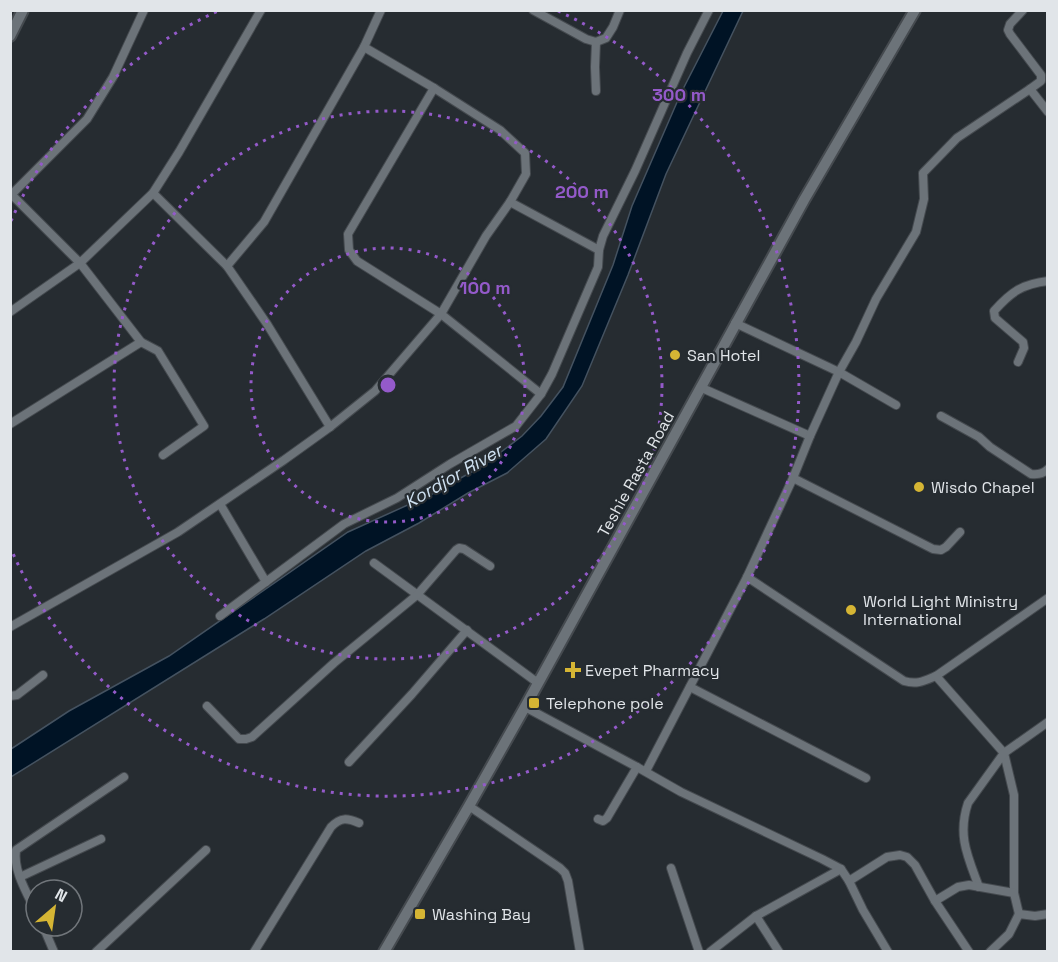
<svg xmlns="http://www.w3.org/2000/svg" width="1058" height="962" viewBox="0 0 1058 962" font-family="'Space Grotesk',sans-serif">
  <rect width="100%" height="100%" fill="#262c31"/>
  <polygon fill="#001325" stroke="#445260" stroke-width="1.5" points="723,11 743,11 666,174 628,275 582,386 546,439 507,473 468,493 419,523 366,551 264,619 11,777 11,749 69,711 169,656 348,532 432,494 484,465 522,436 541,416 563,387 613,265 632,206 681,93"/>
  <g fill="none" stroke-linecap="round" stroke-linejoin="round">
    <g stroke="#454a4f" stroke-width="10">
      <g id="street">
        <polyline points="533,10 586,39 596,42 606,38 613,27 620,10"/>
        <polyline points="1023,10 1010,24 1008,30 1010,34 1041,75 1041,81 1030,89"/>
        <polyline points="596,42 595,67 596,91"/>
        <polyline points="434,88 348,234 349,250 357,261 441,314 541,394"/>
        <polyline points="10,193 80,263 141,342 158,351 204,426 163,455"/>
        <polyline points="153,193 227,266 267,324 330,427"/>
        <polyline points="12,194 87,119 113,77 144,10"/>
        <polyline points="510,202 599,250"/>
        <polyline points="227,266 264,222 364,47 381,10"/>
        <polyline points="10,312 80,263 153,193 179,152 261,10"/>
        <polyline points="735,323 839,372 896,405"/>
        <path d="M 1018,362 L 1024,348 L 1023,342 L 995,318 L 994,311 C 1011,292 1022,284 1048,281"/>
        <polyline points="702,388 810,436"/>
        <path d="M 941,416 L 979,437 L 990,447 L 1031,474 C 1038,475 1043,474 1048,469"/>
        <polyline points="10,424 141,342"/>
        <polyline points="793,478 933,549 941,550 946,547 960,532"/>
        <polyline points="220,504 266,582"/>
        <polyline points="374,563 538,683"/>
        <path d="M 747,577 L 904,681 C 917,685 924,681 936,676 L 1048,598"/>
        <polyline points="220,616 344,524 397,498 450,464 516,426 541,394 552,374 598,267 599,250 603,236 635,171 687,53 709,10"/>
        <polyline points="10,627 178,532 284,460 330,427 375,391 441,314 486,236 510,202 526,174 525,153 500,130 434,88 364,47"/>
        <polyline points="936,676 1004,753 1014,795 1014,893 1019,914"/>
        <polyline points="690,687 866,778"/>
        <polyline points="10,696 17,695 43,675"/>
        <polyline points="207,706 239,739 246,739 252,737 334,663 417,595 456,550 459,548 464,549 490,566"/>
        <polyline points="525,707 637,767 681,792 822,859 841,869 849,881 887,857 900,855 907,857 915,865 935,901 969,952"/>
        <polyline points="349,762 412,694 467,630"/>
        <polyline points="646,771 747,577 793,478 810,436 839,372 856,342 876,299 916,232 924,199 923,173 957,138 1030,89 1048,112"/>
        <polyline points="469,806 560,868 565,873 568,881 580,952"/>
        <polyline points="598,819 603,821 607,818 637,767"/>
        <polyline points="671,868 699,952"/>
        <polyline points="20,877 101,839"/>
        <polyline points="849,881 863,910 888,952"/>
        <path d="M 979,887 C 968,857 957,836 968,803 L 1004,753 L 1048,722"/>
        <polyline points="935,901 958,887 969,885 1014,893"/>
        <path d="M 36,912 C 27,893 13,871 16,850 L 124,777"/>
        <polyline points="756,916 841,869"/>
        <polyline points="43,926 54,952"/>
        <polyline points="96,952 206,850"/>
        <path d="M 254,952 L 331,827 C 341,817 347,818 359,823"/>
        <polyline points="710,952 756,916 779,952"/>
        <polyline points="990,952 1009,934 1019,914 1035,916 1048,914"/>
      </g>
    </g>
    <g stroke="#454a4f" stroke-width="14">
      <g id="secondary">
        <polyline points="10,36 23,10"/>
        <polyline points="384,952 469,806 525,707 804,200 915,10"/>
      </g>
    </g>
    <use href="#street" stroke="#6c7379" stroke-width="8"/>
    <use href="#secondary" stroke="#6c7379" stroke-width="10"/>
  </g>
  <g fill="none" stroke="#945aca" stroke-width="3" stroke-dasharray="3 6">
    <circle cx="388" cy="385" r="137"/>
    <circle cx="388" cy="385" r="274"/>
    <path d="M11 221A411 411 0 0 1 218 11M558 11A411 411 0 1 1 11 549"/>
  </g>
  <g fill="#d5b534" stroke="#262c31" stroke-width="2">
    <circle cx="675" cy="355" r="6"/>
    <circle cx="919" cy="487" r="6"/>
    <circle cx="851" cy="610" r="6"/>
    <path d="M570 661h6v6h6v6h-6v6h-6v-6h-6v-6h6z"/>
    <rect x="528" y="697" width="12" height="12" rx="3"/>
    <rect x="414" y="908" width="12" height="12" rx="3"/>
  </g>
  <g text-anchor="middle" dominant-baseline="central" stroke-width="4.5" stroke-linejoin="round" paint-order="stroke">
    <g font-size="16" fill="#e1e5e9" stroke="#262c31" text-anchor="start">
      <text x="687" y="355">San Hotel</text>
      <text x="931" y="487">Wisdo Chapel</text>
      <text x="863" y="601">World Light Ministry<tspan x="863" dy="18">International</tspan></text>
      <text x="585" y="670">Evepet Pharmacy</text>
      <text x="546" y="703">Telephone pole</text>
      <text x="432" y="914">Washing Bay</text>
    </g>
    <g font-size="16" fill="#e1e5e9" stroke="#262c31">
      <text transform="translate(636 474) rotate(-61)">Teshie Rasta Road</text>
    </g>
    <g font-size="18" font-style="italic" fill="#d0e2f2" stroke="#262c31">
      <text transform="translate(453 476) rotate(-30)">Kordjor River</text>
    </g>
  </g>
  <circle cx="388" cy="385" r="9" fill="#945aca" stroke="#262c31" stroke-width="3"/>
  <g font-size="18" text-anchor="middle" font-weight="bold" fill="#945aca" stroke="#262c31" stroke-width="4.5" stroke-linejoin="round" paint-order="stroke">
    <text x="679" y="101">300 m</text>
    <text x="582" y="198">200 m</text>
    <text x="485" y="294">100 m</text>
  </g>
  <rect width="1058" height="962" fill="none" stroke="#e1e5e9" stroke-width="24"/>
  <g transform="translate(54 908) rotate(29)"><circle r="28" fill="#262c31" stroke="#71767b" stroke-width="1.5"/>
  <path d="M0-4.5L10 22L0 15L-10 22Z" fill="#d5b534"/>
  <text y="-9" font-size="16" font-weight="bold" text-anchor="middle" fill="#e1e5e9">N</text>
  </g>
</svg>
